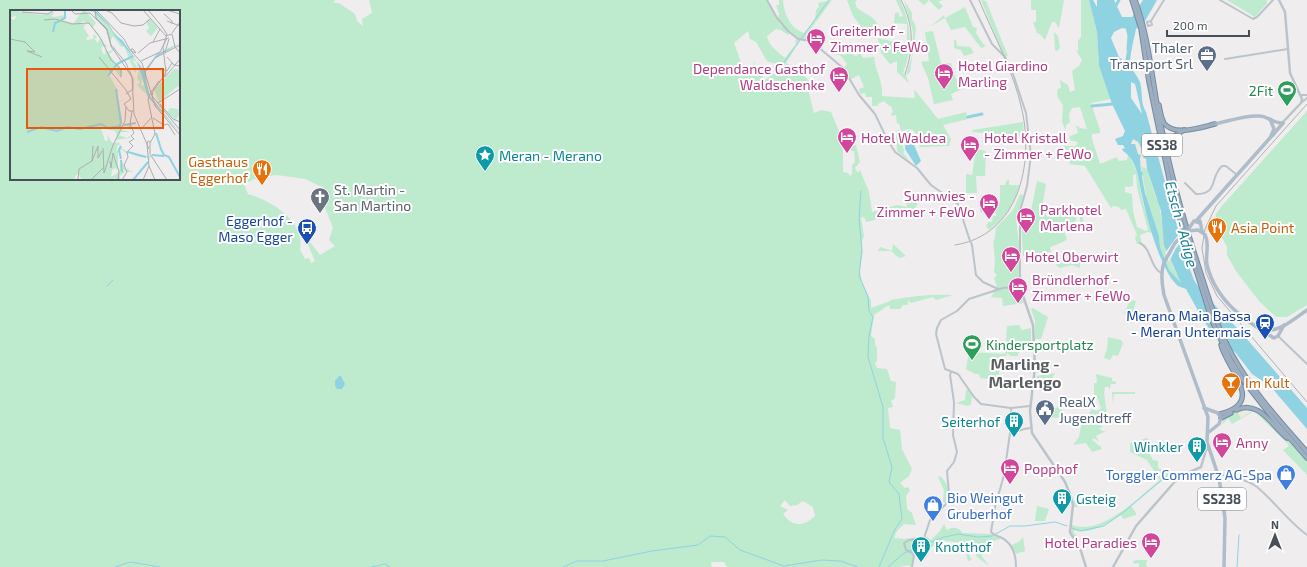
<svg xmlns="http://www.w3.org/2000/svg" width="1307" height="567" viewBox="0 0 1307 567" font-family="'Exo 2',sans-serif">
  <rect width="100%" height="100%" fill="#efeded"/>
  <g fill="#beeace" fill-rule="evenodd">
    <path d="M 0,0 L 335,0 L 334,3 L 339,3 L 355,14 L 357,21 L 363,26 L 362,19 L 372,13 L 369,0 L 766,0 L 781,26 L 782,26 L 778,19 L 779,14 L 776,5 L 779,5 L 779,0 L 783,0 C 784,14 790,28 804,33 L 815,20 L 816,10 L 819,7 L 818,3 L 832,0 L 807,34 L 810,43 L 800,40 L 786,63 L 793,67 L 812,83 L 807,86 L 814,113 L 821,110 L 831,112 L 843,141 L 843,172 L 848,173 L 850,176 L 852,174 L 852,165 L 855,162 L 854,151 L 851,151 L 851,146 L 856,145 L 860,162 L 855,168 L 858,173 L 860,170 L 869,192 L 872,212 L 897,205 L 907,207 L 907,200 L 917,202 L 915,212 L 912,213 L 912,216 L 907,216 L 907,213 C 886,211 883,219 866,222 L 864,217 L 861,218 L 864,236 L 861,243 L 863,251 L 860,271 L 862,282 L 871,301 L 871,308 L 888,302 L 891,300 C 912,296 932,294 953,295 L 936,300 L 933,297 L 911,303 L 908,300 L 908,305 L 903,305 L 900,309 L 890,309 L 889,305 L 874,315 L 871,336 L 875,339 L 875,346 L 877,347 L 877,361 L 875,363 L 877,368 L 887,369 L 891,381 L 896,382 L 895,398 L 891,401 L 893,407 L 888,408 L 890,428 L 900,430 L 902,449 L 912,469 L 909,476 L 900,483 L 905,488 L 908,487 L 910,490 L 906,496 L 907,509 L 912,513 L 916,525 L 904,524 L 897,531 L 894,538 L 904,539 L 926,536 L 931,540 L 940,531 L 944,524 L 947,530 C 954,526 958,528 963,533 L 991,534 L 1002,538 L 976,548 L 989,566 L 977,557 L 971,541 L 965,542 L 967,552 L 972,560 L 968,561 L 963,542 C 957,543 953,541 947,541 C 938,541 931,549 925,550 C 920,551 917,550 912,553 L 914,556 L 912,567 L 910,567 L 909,565 L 898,567 L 727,567 L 724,562 L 711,562 L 712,567 L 0,567 ZM 11,11 L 179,11 L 179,179 L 11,179 ZM 776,29 L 781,30 L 788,35 L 790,33 L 798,39 L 795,41 L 796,44 L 785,58 C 778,52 768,45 767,36 ZM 748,31 L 750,39 L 756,42 L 767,61 L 775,64 L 777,71 L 765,80 L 755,66 L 754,61 L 753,69 L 743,68 L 734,43 ZM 277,175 L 305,179 L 324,188 L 320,202 L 326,210 L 333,228 L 329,240 L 335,246 L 320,255 L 310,242 L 306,240 L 315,261 L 311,263 L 309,258 L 305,259 L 300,250 C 305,221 272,201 248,194 L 244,184 L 259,177 ZM 785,500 L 790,506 L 797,505 L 803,501 L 813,507 L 815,516 C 804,527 792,527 783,514 L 788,510 L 780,506 Z"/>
    <path d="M 847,0 L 857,0 L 855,2 L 857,8 C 869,17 882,18 878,38 L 907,45 L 907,24 L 894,23 L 895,13 L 898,12 L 900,17 L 903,16 L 896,0 L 900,0 C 912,25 913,48 903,73 L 906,75 L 912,56 L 913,32 L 904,0 L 912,13 L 912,20 L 914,22 L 916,29 L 910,72 L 906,76 L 909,83 L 897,72 L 897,61 L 890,64 L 881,53 L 877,35 L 867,34 L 853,16 Z"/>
    <polygon points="918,0 943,0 938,2 943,6 939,10 929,0 924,5"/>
    <polygon points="981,0 986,1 1008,56 1004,57"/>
    <polygon points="1031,0 1064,0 1059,28 1055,22 1052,22 1045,40 1040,34 1037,33 1033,22 1036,22 1036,10 1031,10"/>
    <path d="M 1081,0 L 1089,0 L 1097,32 L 1099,66 L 1111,99 L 1091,103 L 1100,130 L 1100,133 L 1092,134 L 1092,139 L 1100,164 L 1117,157 L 1119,161 L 1127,160 L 1128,155 C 1137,168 1139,179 1141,193 C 1143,207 1149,220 1153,233 L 1148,232 L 1140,235 L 1142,244 L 1137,244 L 1135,238 L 1137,235 L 1126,209 L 1121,210 L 1119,207 L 1113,206 L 1111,208 L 1085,166 L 1069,164 L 1072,156 L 1065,154 L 1063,152 L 1064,146 L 1076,146 L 1078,142 L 1070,140 L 1070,136 L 1078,133 L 1076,125 L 1080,128 L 1087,129 L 1080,107 L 1072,108 L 1069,114 L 1070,122 L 1066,125 L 1066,131 L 1062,122 L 1063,105 C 1060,100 1055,96 1058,89 L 1061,88 L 1060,80 L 1068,85 L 1070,92 L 1075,90 L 1072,71 L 1079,66 L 1082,60 L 1076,50 L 1078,51 L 1078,41 L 1081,37 ZM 1136,174 L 1137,188 L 1148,230 L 1146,231 L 1137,227 L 1133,211 L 1132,194 L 1125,192 L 1125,186 L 1128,187 L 1133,186 L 1133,175 Z"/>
    <polygon points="1227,0 1267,0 1267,3 1255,17"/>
    <polygon points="965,7 973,27 977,28 976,33 983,44 986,46 981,48 965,27 951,30 945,18 931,26 944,15 945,18"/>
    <polygon points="933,31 941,63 951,63 954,75 962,89 951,94 953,100 934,104 928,78 921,62 929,61 925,32"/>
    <polygon points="1054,32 1058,36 1060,48 1057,51 1055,50"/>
    <polygon points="954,40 956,40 957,46 970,47 974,53 964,56 961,50 954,48"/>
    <path d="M 850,51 L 856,57 L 859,52 L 863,58 L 874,57 C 875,71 883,80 882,96 L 913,98 L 915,97 L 914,89 L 938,119 L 966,112 L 968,119 L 943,125 L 951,139 L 949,146 L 920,147 C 919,142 917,128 908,129 C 905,130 903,131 901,131 L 899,123 L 897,124 L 896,115 L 892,116 L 891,113 L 893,112 L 891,106 L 888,105 L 884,101 L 878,104 L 878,106 L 872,106 L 872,97 L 866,97 L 865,93 L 860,94 L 859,89 L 864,87 L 859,75 L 851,79 L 843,69 L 847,64 L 840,55 L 835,55 L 839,53 L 845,55 Z"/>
    <polygon points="1307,111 1307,305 1287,317 1276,317 1259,301 1236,271 1227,255 1227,247 1215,223 1216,214 1221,207"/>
    <polygon points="1023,122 1024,136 972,132 973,130"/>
    <polygon points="899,130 904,151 903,153 911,163 897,151 896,131"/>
    <polygon points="976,149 986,151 985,176 976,176 977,193 966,193 966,174 972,175"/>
    <polygon points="1141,166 1147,169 1155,195 1159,203 1165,245 1173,267 1182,283 1181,283 1169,270 1160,247 1159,236 1147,201"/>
    <path d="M 1007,180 L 1009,180 L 1009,185 L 1019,185 C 1015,204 1004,219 989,230 L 986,226 L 988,222 L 992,222 L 993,216 L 996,216 L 996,213 L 980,212 L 980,204 L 1000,203 L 1000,185 L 1005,185 Z"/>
    <polygon points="1037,181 1046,184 1042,207 1047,217 1066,207 1072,214 1083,213 1083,231 1080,231 1080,215 1077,215 1073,230 1068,222 1064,222 1063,229 1067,239 1063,242 1050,247 1051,252 1023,256 1021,219 1030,216"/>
    <polygon points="1020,194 1023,195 1018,218 1016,218 1020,252 1018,290 1024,303 1003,306 1002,298 991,297 997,287 994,278 997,275 994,272 995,262 993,238 994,242 996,228 1013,210"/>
    <polygon points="893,244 905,255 906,256 899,258 891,251 878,251 880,247 892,251"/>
    <polygon points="1073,258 1080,263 1080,268 1072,265 1060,268 1057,266 1056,264"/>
    <polygon points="1130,300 1136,301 1132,315 1124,314"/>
    <polygon points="1033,308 1048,317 1041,339 1035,339 1035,321 1031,309"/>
    <polygon points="1019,325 1022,330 1031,328 1031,346 1021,343 1018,356 1011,356 1007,353 1006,356 1000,356 999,375 996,375 996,380 980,378 979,374 975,374 966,369 969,352 1005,354 1007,326"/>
    <polygon points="1108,337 1121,340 1123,343 1118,356 1113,355 1110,360 1104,358 1107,349"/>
    <polygon points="1055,373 1046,389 1042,387 1044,382 1043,378 1036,378 1037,376"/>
    <polygon points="1096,374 1112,378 1112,381 1116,382 1116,384 1111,384 1109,391 1109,387 1105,387 1104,393 1107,414 1100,417 1099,425 1103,427 1099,428 1102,431 1106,431 1096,436 1099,442 1094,438 1092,440 1101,447 1102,449 1092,452 1086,443 1073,445 1079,437 1081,426 1092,409 1096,411 1101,409 1098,399 1094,397 1094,383 1097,383"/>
    <polygon points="966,390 968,390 972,396 971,404 968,406 956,403 965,400"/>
    <polygon points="1112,392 1135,392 1135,394 1114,394 1113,404"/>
    <polygon points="1057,406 1062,406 1060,418 1045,417 1045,408 1057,408"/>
    <polygon points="1255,408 1294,443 1307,458 1307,475 1283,450 1289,446 1286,442 1254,411 1232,424 1228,418 1222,425 1223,420 1236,410"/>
    <path d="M 1147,438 L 1154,446 L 1156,443 L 1150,455 L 1153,460 L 1158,461 L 1158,468 L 1175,475 L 1183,475 L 1164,479 L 1131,506 L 1136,513 L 1136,515 L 1123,519 L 1121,515 C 1107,524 1090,535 1074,530 L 1074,533 L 1077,536 L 1079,541 L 1078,541 L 1072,533 L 1072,525 C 1103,536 1138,497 1160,480 L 1147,460 L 1130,452 L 1130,443 Z"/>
    <path d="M 940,476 C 949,484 950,493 947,504 L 943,502 L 944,490 L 938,477 Z"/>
    <polygon points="1085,497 1092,500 1084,505 1083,503 1077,507 1072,507 1072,500 1078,501"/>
    <polygon points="1037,506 1049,509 1045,521 1035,521"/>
    <polygon points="1023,537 1025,551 1016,554 1011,545 1019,542"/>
    <polygon points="1137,560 1147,560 1146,566 1148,567 1139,567 1139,563 1134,564 1133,561"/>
  </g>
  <g fill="#f0eade">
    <polygon points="1110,7 1118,15 1116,19 1112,17 1108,8"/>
    <path d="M 1133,139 C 1144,143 1146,158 1147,169 L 1141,166 L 1137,150 L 1131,144 Z"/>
    <polygon points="1248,409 1252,411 1241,418 1238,413"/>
  </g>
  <g fill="#8fd3e3" fill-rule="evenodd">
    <path d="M 1089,0 L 1093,0 L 1097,7 L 1097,0 L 1114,0 L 1122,17 L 1132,17 L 1143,0 L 1157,0 L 1144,23 L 1136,29 C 1134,39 1131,49 1130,60 C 1129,68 1137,74 1140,82 C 1143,92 1140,102 1146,112 L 1186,259 L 1194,280 L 1201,291 L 1239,330 L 1307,408 L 1307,429 L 1271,387 L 1252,374 L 1235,352 L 1212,333 L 1202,318 L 1186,289 C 1184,288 1180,287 1178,286 C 1161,272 1146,216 1142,195 C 1138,179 1138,161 1123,151 L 1122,149 L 1125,148 L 1123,145 L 1118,145 L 1115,139 L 1123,136 L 1125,131 L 1112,104 L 1099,66 L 1097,32 ZM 1122,28 L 1127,29 L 1130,34 L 1125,62 L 1119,57 L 1111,38 L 1114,32 ZM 1131,82 L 1135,84 L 1142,114 L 1131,98 ZM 1133,139 L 1138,142 L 1145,155 L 1142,157 L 1146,159 L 1147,169 L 1161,211 L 1164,245 L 1181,283 L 1169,270 L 1160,247 L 1159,236 L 1145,193 L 1142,177 L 1143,173 L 1141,171 L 1140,159 L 1141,155 L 1138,154 L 1135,144 L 1131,144 Z"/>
    <polygon points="910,137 915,140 912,141 911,144 914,145 921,161 916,166 905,149 906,138"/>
    <polygon points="339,376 341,376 345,384 342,389 337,389 335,386 335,381"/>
  </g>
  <polygon fill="#efeded" points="1181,231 1183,240 1176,248 1169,262 1165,253"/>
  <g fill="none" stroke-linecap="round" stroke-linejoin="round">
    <g stroke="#8fd3e3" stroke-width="1">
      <polyline points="782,65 829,0"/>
      <polyline points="861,191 859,219 862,249 859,275 868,297 869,311 873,317 869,336 868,357 883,407 883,438 892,467 889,482 899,494 902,519 895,529 879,567"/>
      <polyline points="107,286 113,280"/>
      <polyline points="1072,528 1080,531 1104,526 1125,511 1164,478 1178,476"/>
      <polyline points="115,567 130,562 160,567"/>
      <polyline points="371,567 385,564 390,567"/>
      <polyline points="563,567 577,561 603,561 652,551 698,545 710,536 725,537 740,550 784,566 822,560 840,561 858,567"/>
      <polyline points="888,567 904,553 941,538 958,534 978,537 992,536 1010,526 1025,526 1055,522 1067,526"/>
      <polyline points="1237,567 1239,535"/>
    </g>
    <g stroke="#8fd3e3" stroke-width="3">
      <polyline points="1115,7 1119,0"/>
      <polyline points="1092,106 1112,104"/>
      <polyline points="968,117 982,114"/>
      <polyline points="908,138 909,132"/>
    </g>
    <polyline stroke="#8fd3e3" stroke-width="5" points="1128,27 1130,36 1129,49"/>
    <g stroke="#748ba3" stroke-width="5.5">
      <g id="trunk">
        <polyline points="1132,0 1141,29 1149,82 1172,193 1212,321 1230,359 1243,380 1275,421 1307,458"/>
        <path d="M 1135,0 C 1150,40 1152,84 1161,125 C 1171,176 1185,225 1201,274 C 1210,302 1218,330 1233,356 C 1253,392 1280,421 1307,452"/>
        <path d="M 1159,105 C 1160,111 1161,118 1164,123 C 1174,137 1202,127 1215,124"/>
        <path d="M 1169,152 C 1167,140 1175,135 1184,130"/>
        <path d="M 1236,410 C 1259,399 1272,426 1287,438"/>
        <path d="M 1220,414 C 1266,403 1228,371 1221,345"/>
        <polyline points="1221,418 1231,413"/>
      </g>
    </g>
    <g stroke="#bcc4cb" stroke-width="2">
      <polyline points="767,0 777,18 788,31 798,39 811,41 843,68 859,95 875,114 887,139 895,152 917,168 931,185 958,204 969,238"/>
      <polyline points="970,0 992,44 1005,57 1013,74 1026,113 1031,155 1027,186 1020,211 1020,287 1003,288 969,299 957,311 941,320 937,328 936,334 945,369 958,374 974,397 981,404 1011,408 1030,406"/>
      <polyline points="1220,0 1253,19 1257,17 1273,0"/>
      <polyline points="1151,21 1152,25 1148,26 1147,22 1151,21 1164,0"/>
      <polyline points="1225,59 1288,49"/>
      <polyline points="1301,95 1307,95"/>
      <polyline points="1301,103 1307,98"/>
      <path d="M 1185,183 L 1196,194 C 1219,194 1209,178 1222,166 L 1226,166 L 1237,175"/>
      <path d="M 1140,243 C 1152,249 1149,266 1162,274"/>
      <polyline points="972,245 976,275 983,282 998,289"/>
      <polyline points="1278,336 1307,364"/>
      <path d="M 1011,408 L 1012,419 L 1004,475 L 995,507 L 991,532 C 995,536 998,536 1002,538 C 1013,544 1016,556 1016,567"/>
      <path d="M 1010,433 C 1018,432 1022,428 1031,428"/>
      <path d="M 1218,474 C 1230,476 1247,479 1257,487 C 1275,502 1288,521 1307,535"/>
      <polyline points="912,567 914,556 912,553 906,550 904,543 909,540 924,538 930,520 948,502 949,494 947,471 954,462 957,452 953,435 954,402 950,375 951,372"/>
    </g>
    <g stroke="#bcc4cb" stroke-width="2.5">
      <polyline points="1279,0 1285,12 1290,73 1302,99 1301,103 1282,123"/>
      <polyline points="1020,287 1033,325 1035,367 1030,411 1032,433 1065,482 1070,494 1073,505 1070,532 1081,551 1086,567"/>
      <polyline points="1113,567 1136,526 1171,486 1179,477 1201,467 1206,450 1209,448"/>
    </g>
    <g stroke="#afbcc9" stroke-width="3.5">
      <path d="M 1215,124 C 1229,121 1245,115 1259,116 C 1269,116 1273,124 1283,123"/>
      <polyline points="1272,136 1283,123"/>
      <polyline points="1196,221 1270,138 1274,129 1270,119"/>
      <polyline points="1200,221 1202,231"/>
      <polyline points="1187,231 1194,221 1200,223"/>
      <polyline points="1187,231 1198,230 1203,233"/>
      <path d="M 1205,235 C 1210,244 1205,255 1207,265 C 1216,301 1244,320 1274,338 L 1278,336 L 1284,325"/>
      <path d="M 1166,259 C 1160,268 1162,285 1164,295 L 1208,417 L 1207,442 L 1219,478 L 1225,518 L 1224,567"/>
      <path d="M 1265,330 C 1280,332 1294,319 1307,310"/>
      <polyline points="1204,408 1218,413 1221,418 1219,424 1209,432"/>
    </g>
    <use href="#trunk" stroke="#9caec0" stroke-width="3.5"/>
    <g stroke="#afb2b7" stroke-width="1">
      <path d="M 901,0 C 914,24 914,49 905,74"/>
      <polyline points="1307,104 1216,206 1205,229 1202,248 1206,273 1217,296 1307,402"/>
      <path d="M 955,245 C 1019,235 1034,164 1022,110 C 1014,72 994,36 979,0"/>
    </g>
    <polyline stroke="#bcc4cb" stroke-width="2" points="969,238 972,245"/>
    <g stroke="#afbcc9" stroke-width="3.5">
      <polyline points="1203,233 1205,235"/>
      <polyline points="1166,259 1175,243 1187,231"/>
    </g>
  </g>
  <defs>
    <g id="hotel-pin" transform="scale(1)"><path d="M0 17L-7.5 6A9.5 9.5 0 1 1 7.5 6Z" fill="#d1479c" stroke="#fff"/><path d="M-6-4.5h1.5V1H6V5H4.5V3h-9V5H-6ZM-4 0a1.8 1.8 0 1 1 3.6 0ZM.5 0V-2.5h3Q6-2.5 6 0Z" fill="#fff"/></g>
    <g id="office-pin" transform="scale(1)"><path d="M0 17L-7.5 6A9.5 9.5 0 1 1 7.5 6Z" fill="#5c6f8a" stroke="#fff"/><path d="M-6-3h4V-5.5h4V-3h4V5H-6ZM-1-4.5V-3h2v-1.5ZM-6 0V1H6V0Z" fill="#fff"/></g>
    <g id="stadium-pin" transform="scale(1)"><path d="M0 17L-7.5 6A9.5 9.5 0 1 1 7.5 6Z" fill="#2e9e5b" stroke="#fff"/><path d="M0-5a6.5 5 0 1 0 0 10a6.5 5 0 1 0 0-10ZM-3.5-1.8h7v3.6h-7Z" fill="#fff"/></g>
    <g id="sight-pin" transform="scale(1)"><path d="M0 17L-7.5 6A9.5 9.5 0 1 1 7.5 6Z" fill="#0f9aa8" stroke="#fff"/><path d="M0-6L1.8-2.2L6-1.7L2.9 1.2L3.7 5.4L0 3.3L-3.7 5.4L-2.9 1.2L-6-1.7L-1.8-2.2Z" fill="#fff"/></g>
    <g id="restaurant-pin" transform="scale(1)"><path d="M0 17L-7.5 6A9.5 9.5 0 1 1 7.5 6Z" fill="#e8710a" stroke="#fff"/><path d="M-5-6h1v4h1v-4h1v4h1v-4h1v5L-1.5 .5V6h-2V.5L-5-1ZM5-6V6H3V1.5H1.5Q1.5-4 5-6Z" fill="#fff"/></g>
    <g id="church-pin" transform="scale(1)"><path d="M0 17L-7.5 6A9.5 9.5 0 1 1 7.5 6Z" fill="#6b7280" stroke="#fff"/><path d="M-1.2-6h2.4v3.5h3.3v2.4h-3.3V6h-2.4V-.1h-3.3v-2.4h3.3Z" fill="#fff"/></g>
    <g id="bus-pin" transform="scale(1)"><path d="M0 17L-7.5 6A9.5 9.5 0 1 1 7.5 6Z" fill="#1a4fb4" stroke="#fff"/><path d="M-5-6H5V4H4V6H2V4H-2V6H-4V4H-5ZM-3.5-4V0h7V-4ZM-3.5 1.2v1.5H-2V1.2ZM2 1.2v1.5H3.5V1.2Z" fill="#fff"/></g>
    <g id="station-pin" transform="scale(1)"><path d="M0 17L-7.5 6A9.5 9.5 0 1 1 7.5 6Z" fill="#1a4fb4" stroke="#fff"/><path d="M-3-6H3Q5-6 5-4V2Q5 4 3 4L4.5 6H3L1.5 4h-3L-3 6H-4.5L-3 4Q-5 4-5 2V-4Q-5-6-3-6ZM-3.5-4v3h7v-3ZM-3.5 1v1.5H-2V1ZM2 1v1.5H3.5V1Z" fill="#fff"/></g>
    <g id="bar-pin" transform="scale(1)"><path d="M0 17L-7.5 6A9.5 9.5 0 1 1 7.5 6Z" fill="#e8710a" stroke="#fff"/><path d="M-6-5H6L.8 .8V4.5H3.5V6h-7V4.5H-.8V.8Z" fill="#fff"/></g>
    <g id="civic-pin" transform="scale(1)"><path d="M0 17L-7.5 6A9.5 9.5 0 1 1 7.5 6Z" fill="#5c6f8a" stroke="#fff"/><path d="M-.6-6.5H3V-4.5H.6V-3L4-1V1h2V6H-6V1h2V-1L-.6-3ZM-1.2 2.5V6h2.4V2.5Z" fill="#fff"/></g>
    <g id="building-pin" transform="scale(1)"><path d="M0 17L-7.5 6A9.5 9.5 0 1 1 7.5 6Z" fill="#0f9aa8" stroke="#fff"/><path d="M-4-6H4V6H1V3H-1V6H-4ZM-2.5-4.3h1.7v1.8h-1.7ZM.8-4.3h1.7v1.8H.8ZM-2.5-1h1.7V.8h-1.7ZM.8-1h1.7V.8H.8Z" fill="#fff"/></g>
    <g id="shop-pin" transform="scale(1)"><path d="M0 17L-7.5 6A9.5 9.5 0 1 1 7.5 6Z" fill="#3f7fe0" stroke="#fff"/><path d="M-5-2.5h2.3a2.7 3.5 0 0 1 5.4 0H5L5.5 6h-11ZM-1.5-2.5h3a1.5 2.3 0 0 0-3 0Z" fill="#fff"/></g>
  </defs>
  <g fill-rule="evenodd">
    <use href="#hotel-pin" x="816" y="38"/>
    <use href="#office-pin" x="1207" y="55"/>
    <use href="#hotel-pin" x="944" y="73"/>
    <use href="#hotel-pin" x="839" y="76"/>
    <use href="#stadium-pin" x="1287" y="90"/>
    <use href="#hotel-pin" x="847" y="137"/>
    <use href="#hotel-pin" x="970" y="145"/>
    <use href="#sight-pin" x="485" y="155"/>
    <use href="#restaurant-pin" x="262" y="169"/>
    <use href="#church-pin" x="320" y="197"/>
    <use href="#hotel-pin" x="989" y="203"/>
    <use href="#hotel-pin" x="1026" y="217"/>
    <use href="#restaurant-pin" x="1217" y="227"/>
    <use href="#bus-pin" x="307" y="228"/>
    <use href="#hotel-pin" x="1011" y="256"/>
    <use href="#hotel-pin" x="1018" y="287"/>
    <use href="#station-pin" x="1265" y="323"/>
    <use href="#stadium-pin" x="972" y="344"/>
    <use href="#bar-pin" x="1231" y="382"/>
    <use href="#civic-pin" x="1045" y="409"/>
    <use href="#building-pin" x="1014" y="421"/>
    <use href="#hotel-pin" x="1222" y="442"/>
    <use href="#building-pin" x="1197" y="446"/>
    <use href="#hotel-pin" x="1010" y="468"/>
    <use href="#shop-pin" x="1286" y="474"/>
    <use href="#building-pin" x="1062" y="498"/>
    <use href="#shop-pin" x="933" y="505"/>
    <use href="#hotel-pin" x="1151" y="542"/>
    <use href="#building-pin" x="921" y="546"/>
  </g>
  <g text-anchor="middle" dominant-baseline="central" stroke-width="4" stroke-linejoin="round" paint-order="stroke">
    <g fill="#fff" stroke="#7e848a" stroke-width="1">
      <rect x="1142" y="134" width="40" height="22" rx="3"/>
      <rect x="1198" y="488" width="48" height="22" rx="3"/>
    </g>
    <g font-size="13" font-weight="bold" fill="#475058">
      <text x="1162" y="145">SS38</text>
      <text x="1222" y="499">SS238</text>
    </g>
    <g font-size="14" fill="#b23c85" stroke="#fff" text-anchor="start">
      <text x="830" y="30">Greiterhof -<tspan x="830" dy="16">Zimmer + FeWo</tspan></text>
      <text x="958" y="65">Hotel Giardino<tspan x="958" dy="16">Marling</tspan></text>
      <text x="825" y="68" text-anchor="end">Dependance Gasthof<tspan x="825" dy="16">Waldschenke</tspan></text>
      <text x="861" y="137">Hotel Waldea</text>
      <text x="984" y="137">Hotel Kristall<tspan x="984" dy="16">- Zimmer + FeWo</tspan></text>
      <text x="975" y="195" text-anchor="end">Sunnwies -<tspan x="975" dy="16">Zimmer + FeWo</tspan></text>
      <text x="1040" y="209">Parkhotel<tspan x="1040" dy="16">Marlena</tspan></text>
      <text x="1025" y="256">Hotel Oberwirt</text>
      <text x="1032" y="279">Bründlerhof -<tspan x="1032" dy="16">Zimmer + FeWo</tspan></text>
      <text x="1236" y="442">Anny</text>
      <text x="1024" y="468">Popphof</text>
      <text x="1137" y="542" text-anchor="end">Hotel Paradies</text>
    </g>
    <g font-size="14" fill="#4e5e75" stroke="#fff" text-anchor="end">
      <text x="1193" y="47">Thaler<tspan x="1193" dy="16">Transport Srl</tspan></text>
      <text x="1059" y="401" text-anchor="start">RealX<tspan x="1059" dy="16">Jugendtreff</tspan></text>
    </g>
    <g font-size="14" fill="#27864d" stroke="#fff" text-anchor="end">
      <text x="1273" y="90">2Fit</text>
      <text x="986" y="344" text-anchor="start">Kindersportplatz</text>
    </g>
    <g font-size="14" fill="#0d838f" stroke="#fff" text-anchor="start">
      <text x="499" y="155">Meran - Merano</text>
      <text x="1000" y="421" text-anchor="end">Seiterhof</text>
      <text x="1183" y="446" text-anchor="end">Winkler</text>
      <text x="1076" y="498">Gsteig</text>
      <text x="935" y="546">Knotthof</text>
    </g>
    <g font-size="14" fill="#c56008" stroke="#fff" text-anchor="start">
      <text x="248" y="161" text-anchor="end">Gasthaus<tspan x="248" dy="16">Eggerhof</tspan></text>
      <text x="1231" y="227">Asia Point</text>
      <text x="1245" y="382">Im Kult</text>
    </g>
    <g font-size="14" fill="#5b616d" stroke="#fff" text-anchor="start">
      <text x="334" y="189">St. Martin -<tspan x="334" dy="16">San Martino</tspan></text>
    </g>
    <g font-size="14" fill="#164399" stroke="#fff" text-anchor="end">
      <text x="293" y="220">Eggerhof -<tspan x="293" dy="16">Maso Egger</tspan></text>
      <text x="1251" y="315">Merano Maia Bassa<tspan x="1251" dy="16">- Meran Untermais</tspan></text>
    </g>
    <g font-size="14" fill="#366cbe" stroke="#fff" text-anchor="end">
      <text x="1272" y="474">Torggler Commerz AG-Spa</text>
      <text x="947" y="497" text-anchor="start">Bio Weingut<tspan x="947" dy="16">Gruberhof</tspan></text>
    </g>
    <g font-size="15" font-style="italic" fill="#198099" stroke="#fff">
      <text transform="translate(1182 224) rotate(75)">Etsch - Adige</text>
    </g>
    <g font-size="16" font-weight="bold" fill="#5a5d61" stroke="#fff">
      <text x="1025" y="363">Marling -<tspan x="1025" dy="18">Marlengo</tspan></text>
    </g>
  </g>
  <g transform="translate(10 10)">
    <rect width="170" height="170" fill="#efeded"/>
    <path d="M 0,0 L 32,5 L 43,2 L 44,4 L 41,6 L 44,7 L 55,5 L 55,2 L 55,7 L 53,11 L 64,13 L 73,0 L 82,0 L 99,15 L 128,54 L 132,69 L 131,75 L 136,76 L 140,88 L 127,75 L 130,72 L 127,68 L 129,58 L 126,52 L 122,50 L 128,58 L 125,63 L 114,36 L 111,37 L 103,26 L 100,32 L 95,18 L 99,24 L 97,19 L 85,7 L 84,2 L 75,0 L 86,13 L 82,18 L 88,23 L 93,33 L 98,36 L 91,37 L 93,44 L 96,44 L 94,39 L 97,42 L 103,40 L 99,36 L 104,39 L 104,35 L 105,39 L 108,37 L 99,44 L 106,53 L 112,50 L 110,47 L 113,51 L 108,54 L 112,60 L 111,68 L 104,59 L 99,65 L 108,81 L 112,80 L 106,82 L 108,91 L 116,90 L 108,92 L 112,108 L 110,115 L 121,115 L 120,118 L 115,115 L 112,118 L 112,120 L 121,122 L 111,122 L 109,125 L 117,128 L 120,126 L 120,128 L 105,130 L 107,126 L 105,121 L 91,118 L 95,131 L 98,130 L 97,124 L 102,133 L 108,132 L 111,135 L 108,135 L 106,141 L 111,138 L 118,142 L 123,145 L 141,146 L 138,152 L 139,148 L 125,146 L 118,142 L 117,144 L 111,139 L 108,143 L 108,157 L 106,161 L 106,158 L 102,160 L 101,167 L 109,162 L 111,150 L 116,160 L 119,157 L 118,160 L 124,162 L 117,162 L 111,158 L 115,162 L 110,166 L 110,170 L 104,168 L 103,170 L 72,170 L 68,163 L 63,170 L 0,170 L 0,8 L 4,10 L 7,6 L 0,7 ZM 73,11 L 80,15 L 90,28 L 88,33 L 84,29 L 87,28 L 84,24 L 83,29 L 77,30 L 76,28 L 79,26 L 73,17 L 76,15 L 70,13 ZM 140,9 L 148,18 L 141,26 L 136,21 L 139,18 L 136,11 ZM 164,59 L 170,60 L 170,78 L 168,76 L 149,92 L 144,80 ZM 160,98 L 168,99 L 169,105 L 166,110 L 157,102 Z" fill="#beeace" fill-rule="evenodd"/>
    <path d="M 82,0 L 86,1 L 99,15 L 104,24 L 112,30 L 134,61 L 147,44 L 170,33 L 145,48 L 136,61 L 136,70 L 140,86 L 170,123 L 138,87 L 127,51 L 104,25 L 99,16 Z" fill="#8fd3e3"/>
    <path fill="none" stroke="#8fd3e3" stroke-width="2" d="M 51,10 L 55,8 L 55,0M 43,22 L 45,13 L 50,11M 98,66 L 107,54 L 123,46M 106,79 L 111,113 L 108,118M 114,115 L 126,113M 17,122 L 31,117 L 47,121 L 57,117 L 70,119 L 91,114 L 98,118 L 111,116M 146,123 L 151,139 L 154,145 L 159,147 L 170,167M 111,136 L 109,140 L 111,149M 118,142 L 136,147M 142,145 L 154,146M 111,150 L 112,162M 123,170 L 138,152"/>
    <path fill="none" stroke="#acaeb1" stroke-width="1" d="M 61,0 L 65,4 L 80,3 L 97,20 L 101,36 L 122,67 L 124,104 L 139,139M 85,0 L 86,8 L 97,19 L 101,35 L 116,53 L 123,69 L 123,79 L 116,84M 86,0 L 114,29 L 120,40 L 132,53 L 145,96 L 170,125M 95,0 L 102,3 L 111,13 L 124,16 L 133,15 L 140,9M 133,0 L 156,26 L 162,24M 138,0 L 150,14M 157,0 L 170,4M 12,2 L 38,4 L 44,0M 154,4 L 162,11 L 162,14M 34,10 L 45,9 L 62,14 L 79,13 L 91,29 L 101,50 L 111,59 L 111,67M 157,11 L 170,16M 150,14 L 157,24 L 153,37 L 156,63 L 143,81 L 142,86 L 170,120M 162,23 L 170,12M 162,24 L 165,37 L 170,43M 0,29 L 15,32 L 25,42M 143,32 L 150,19M 121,39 L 123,39 L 126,43 L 121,41 ZM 25,42 L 17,41 L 32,47M 155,42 L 159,29M 128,43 L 140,33 L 159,28M 89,47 L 116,80 L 121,89M 157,47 L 164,55 L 170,56M 131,51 L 150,42 L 157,28M 154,60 L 157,61 L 162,53M 136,61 L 145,48 L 170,35M 155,67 L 170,49M 149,72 L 155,66 L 156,57M 141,82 L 138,89 L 145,124 L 140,133 L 140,144 L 157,170M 141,82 L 149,71M 121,89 L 114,94 L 119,101 L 123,101M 148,93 L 170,79M 150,94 L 163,109 L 170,112M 143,108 L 154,115 L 158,114 L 165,125M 131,119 L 142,107M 83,136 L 82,151 L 88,136 L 88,148 L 92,141M 93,138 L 94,163 L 103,135 L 115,111 L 116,97M 100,151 L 101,158 L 103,143 L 109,162 L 108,170M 139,156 L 137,134 L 138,131 L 140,132M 139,156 L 145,170M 65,170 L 68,169 L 69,159 L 82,151M 81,170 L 94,157M 112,170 L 117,162 L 114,155 L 118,147 L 117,142 L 123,136 L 119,132 L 124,129 L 121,126 L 124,123 L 120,114 L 122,101M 133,170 L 139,156"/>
    <path fill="#e8590c" fill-opacity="0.15" stroke="#e8590c" stroke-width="2" d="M 17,59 L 153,59 L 153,118 L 17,118 Z"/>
    <rect width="170" height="170" fill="none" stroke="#475058" stroke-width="2"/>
  </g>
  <g transform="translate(1275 535)" stroke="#ffffff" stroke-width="3" paint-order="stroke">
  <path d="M0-3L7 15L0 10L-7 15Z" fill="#475058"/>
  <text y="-6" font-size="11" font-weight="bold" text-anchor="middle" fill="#475058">N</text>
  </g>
  <path d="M1167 30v6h82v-6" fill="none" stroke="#475058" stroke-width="2"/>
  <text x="1173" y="30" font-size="12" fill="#475058" stroke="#ffffff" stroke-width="3" paint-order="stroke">200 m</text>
</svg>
